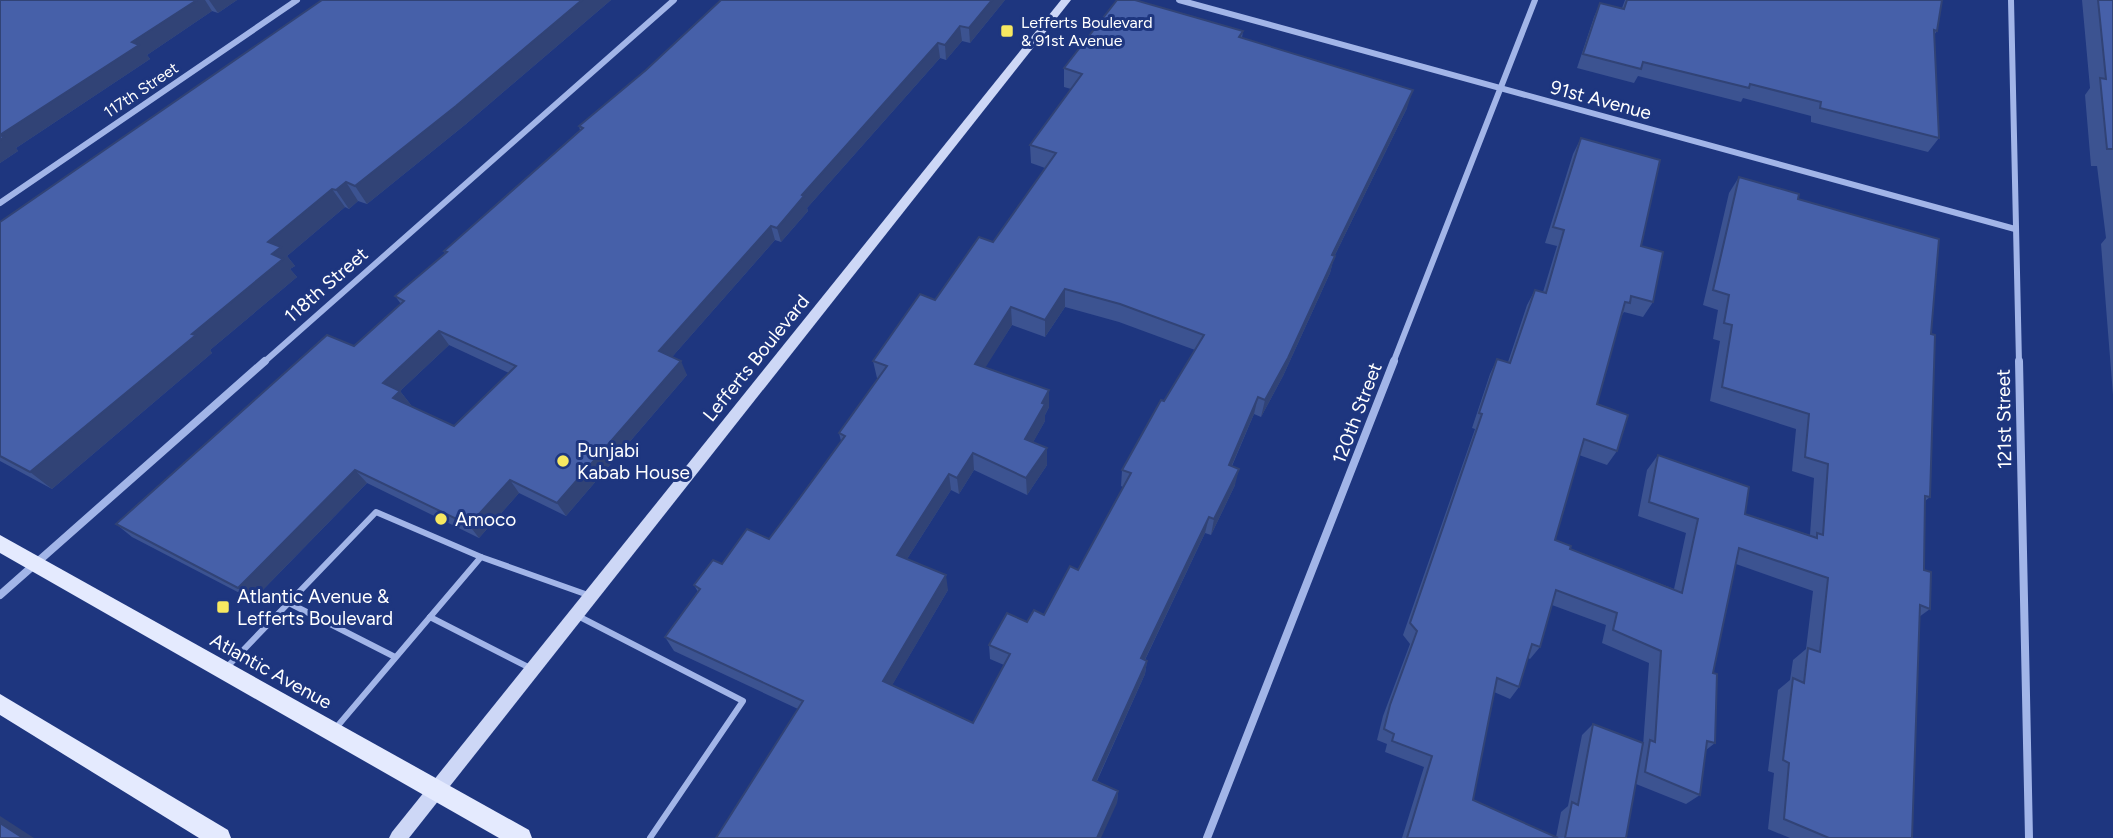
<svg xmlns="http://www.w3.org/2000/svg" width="2113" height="838" viewBox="0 0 2113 838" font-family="Figtree,sans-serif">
  <rect width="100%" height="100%" fill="#1e367f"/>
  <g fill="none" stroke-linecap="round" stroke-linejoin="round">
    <g stroke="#a2b5e8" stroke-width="6">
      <polyline points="289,603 395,657"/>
      <polyline points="578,616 743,701 650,838"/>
      <polyline points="430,617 481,557 588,595"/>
      <polyline points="227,667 376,512 481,557"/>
      <polyline points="335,729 430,617 530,668"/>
    </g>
    <g stroke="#a2b5e8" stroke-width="6">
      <polyline points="1179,0 2015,229"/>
      <polyline points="2011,0 2019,363"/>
      <polyline points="0,203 297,0"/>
      <polyline points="263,363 674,0"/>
      <polyline points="1393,363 1535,0"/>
    </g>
    <g stroke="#a2b5e8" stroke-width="8">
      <polyline points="2019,361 2029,838"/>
      <polyline points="0,595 265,361"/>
      <polyline points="1207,838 1394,361"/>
    </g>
    <polygon fill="#cdd7f6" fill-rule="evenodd" points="1061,0 1071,0 409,838 389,838 392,832"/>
    <g fill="#e4eafe" fill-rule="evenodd">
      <polygon points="0,535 529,830 532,838 499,838 0,553"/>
      <polygon points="0,694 228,830 231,838 199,838 0,715"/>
    </g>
  </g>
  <g fill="#3c5391" fill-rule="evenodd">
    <polygon points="0,0 237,0 218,13 212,11 147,55 150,59 16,148 18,151 0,163"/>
    <polygon points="322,0 611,0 466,124 367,204 358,201 349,209 345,207 287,256 295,266 290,269 297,277 210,350 212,353 52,489 0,461 0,222"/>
    <path d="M 1005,0 L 970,43 L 962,41 L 946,60 L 940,58 L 807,208 L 808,211 L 781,242 L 775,240 L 672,357 L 687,375 L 566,516 L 519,493 L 479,538 L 367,483 L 253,600 L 132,537 L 116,524 L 354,346 L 401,304 L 395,296 L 445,254 L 444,251 L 580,130 L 579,126 ZM 449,345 L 509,373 L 454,426 L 410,406 L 411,405 L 400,391 Z"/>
    <polygon points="1625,0 1942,0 1937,31 1934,35 1939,138 1928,152 1811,122 1811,116 1743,98 1741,102 1638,76 1634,83 1577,68 1594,17 1600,3 1622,8"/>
    <polygon points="2082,0 2113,0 2113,395 2101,244 2106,238 2097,166 2091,166 2085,95 2090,88"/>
    <path d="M 1243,31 L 1242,38 L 1407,108 L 1334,257 L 1330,273 L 1283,376 L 1261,417 L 1254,414 L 1232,466 L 1235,485 L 1211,535 L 1205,533 L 1145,660 L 1147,661 L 1145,674 L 1097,781 L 1118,791 L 1117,803 L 798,709 L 674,651 L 665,637 L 698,592 L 694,585 L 722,564 L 769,539 L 841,441 L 839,433 L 878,378 L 877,378 L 873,361 L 993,242 L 1045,168 L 1031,163 L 1030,145 L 1071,89 L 1064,87 L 1064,68 ZM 1065,307 L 1119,322 L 1195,350 L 1122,470 L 1121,486 L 1123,487 L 1078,570 L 1044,615 L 1027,622 L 989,645 L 990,659 L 1004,665 L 973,723 L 892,685 L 948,590 L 907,559 L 951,490 L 959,494 L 974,470 L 1027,495 L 1047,465 L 1033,442 L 1045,421 L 1045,415 L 1049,407 L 985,367 L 1012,325 L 1045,337 Z"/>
    <path d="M 1581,138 L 1641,246 L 1653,302 L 1643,317 L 1624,312 L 1620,318 L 1597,404 L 1617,451 L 1607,465 L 1579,455 L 1555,540 L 1570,549 L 1674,589 L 1686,533 L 1638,516 L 1647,470 L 1658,455 L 1745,514 L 1810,535 L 1814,478 L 1792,471 L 1796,429 L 1710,401 L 1720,341 L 1713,339 L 1718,310 L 1703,305 L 1729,193 L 1739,177 L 1798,199 L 1931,334 L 1930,497 L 1925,501 L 1924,570 L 1930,609 L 1919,617 L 1912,838 L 1790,838 L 1768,829 L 1774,773 L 1768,771 L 1778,690 L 1790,680 L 1793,660 L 1806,649 L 1813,591 L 1736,564 L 1713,673 L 1715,743 L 1706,750 L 1700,795 L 1686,804 L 1636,784 L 1626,838 L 1402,838 L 1424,767 L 1385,752 L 1387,744 L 1377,740 L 1383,716 L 1410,644 L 1403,635 L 1475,429 L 1472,428 L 1490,374 L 1497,359 L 1508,362 L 1527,305 L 1535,290 L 1543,292 L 1557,246 L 1545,243 L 1573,154 ZM 1552,605 L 1606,625 L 1602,643 L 1649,663 L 1643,746 L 1642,747 L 1593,724 L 1582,735 L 1568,806 L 1561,812 L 1556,837 L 1473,800 L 1494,692 L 1510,699 L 1519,687 L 1528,658 L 1530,659 L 1540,647 Z"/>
  </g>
  <g fill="#314376">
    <polygon points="197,0 205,0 212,11 147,55 150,59 16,148 18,151 0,163 0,135 132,42"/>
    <polygon points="209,0 237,0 218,13"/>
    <polygon points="582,0 611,0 466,124 367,204 355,186"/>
    <polygon points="992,0 1005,0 970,43 969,28"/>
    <polygon points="960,26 962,41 946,60 945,45"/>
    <polygon points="938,43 940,58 807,208 808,211 781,242 777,228 802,195"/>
    <polygon points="1413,90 1407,108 1334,257 1330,273 1283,376 1261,417 1265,400 1332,255"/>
    <polygon points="346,182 358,201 349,209 336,190"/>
    <polygon points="332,189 345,207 287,256 295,266 290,269 297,277 210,350 212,353 52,489 30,472 192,334 272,254 268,242"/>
    <polygon points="771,226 775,240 665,365 659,351"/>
    <polygon points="1065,289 1065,307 1045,337 1045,320"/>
    <polygon points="1011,307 1012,325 977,381 975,364"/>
    <polygon points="439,331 449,345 400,391 411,405 404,412 383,383"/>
    <polygon points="681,361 687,375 566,516 557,503"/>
    <polygon points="1049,390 1049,407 1045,415 1045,421 1026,455 1025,439 1042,403"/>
    <polygon points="1258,397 1254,414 1225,481 1229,465"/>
    <polygon points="1047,448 1047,465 1027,495 1026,478"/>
    <polygon points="973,453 974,470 959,494 957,478"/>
    <polygon points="1239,469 1235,485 1211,535 1214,519"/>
    <polygon points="355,470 367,483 253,600 238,588"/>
    <polygon points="949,474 951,490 900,570 897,555"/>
    <polygon points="510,480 519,493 479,538 469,525"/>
    <polygon points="1209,517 1205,533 1139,672 1141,658"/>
    <polygon points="946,575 948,590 887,694 883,681"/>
    <polygon points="1147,661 1145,674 1092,791 1093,780"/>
    <polygon points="1118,791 1117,803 1101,838 1097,838"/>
    <polygon points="0,816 34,838 23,838 0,823"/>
  </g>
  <g fill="#4660a9" stroke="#314376" stroke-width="2" fill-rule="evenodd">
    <polygon points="0,0 197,0 132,42 139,45 0,135 4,137 0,140"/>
    <polygon points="322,0 582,0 456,106 355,186 346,182 336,190 332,189 268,242 281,247 272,254 283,259 192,334 196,335 30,472 0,456 0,222"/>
    <path d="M 721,0 L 992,0 L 969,28 L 960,26 L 945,45 L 938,43 L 802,195 L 804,196 L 777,228 L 771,226 L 659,351 L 681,361 L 557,503 L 510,480 L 469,525 L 355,470 L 238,588 L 116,524 L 327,335 L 354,346 L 404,301 L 395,296 L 447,252 L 444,251 L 583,128 L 579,126 L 646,70 ZM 439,331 L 516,366 L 454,426 L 393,398 L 400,391 L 383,383 Z"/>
    <path d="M 1117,0 L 1135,0 L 1243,31 L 1239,37 L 1413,90 L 1332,255 L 1335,256 L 1288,358 L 1265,400 L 1258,397 L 1229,465 L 1239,469 L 1214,519 L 1209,517 L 1141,658 L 1147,661 L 1093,780 L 1118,791 L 1097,838 L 716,838 L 803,701 L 665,637 L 700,589 L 694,585 L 713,560 L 722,564 L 747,529 L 769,539 L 796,503 L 845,436 L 839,433 L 887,366 L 873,361 L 920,294 L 935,300 L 979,237 L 993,242 L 1056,153 L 1030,145 L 1082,74 L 1064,68 ZM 1065,289 L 1120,304 L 1204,335 L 1164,401 L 1161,400 L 1122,470 L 1131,473 L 1078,570 L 1070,566 L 1044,615 L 1034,610 L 1027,622 L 1007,613 L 989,645 L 1010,654 L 973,723 L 883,681 L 946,575 L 897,555 L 949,474 L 957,478 L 973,453 L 1026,478 L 1047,448 L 1025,439 L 1045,404 L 1042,403 L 1049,390 L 975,364 L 1011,307 L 1045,320 Z"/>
    <polygon points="1627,0 1942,0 1937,31 1934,30 1939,138 1820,108 1821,102 1750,84 1749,88 1643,62 1641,69 1583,54 1600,3 1624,9"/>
    <polygon points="2098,0 2113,0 2113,149 2107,149 2100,78 2106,79"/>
    <polygon points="1581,138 1660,160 1641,246 1663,252 1653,302 1631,296 1630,303 1625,302 1597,404 1628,415 1617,451 1584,439 1555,540 1571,546 1570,549 1682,593 1698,519 1649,502 1658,455 1749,487 1745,514 1817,538 1817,533 1823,535 1828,464 1805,457 1809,414 1722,387 1732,325 1724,323 1729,295 1713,290 1739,177 1799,194 1798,199 1939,239 1931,334 1935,335 1930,497 1925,496 1924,570 1931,572 1930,609 1920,605 1912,838 1829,838 1784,819 1789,763 1783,760 1793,678 1804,683 1808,648 1820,652 1828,578 1739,548 1713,673 1717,674 1715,743 1707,741 1700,795 1645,772 1650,740 1655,742 1661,651 1613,630 1617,613 1556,590 1540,647 1532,644 1519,687 1497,678 1473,800 1558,838 1407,838 1432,756 1392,741 1394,734 1384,729 1390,705 1417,631 1410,623 1482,414 1479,413 1497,359 1510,363 1535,290 1546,293 1564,230 1553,227"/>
    <polygon points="1593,724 1643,743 1626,838 1565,838 1572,802 1578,805"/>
    <polygon points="0,823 23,838 0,838"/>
  </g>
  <g fill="#f7e861" stroke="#1e367f" stroke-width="2.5">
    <rect x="1000" y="24" width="14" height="14" rx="3.5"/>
    <circle cx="563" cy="461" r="7"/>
    <circle cx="441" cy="519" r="7"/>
    <rect x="216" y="600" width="14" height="14" rx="3.5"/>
  </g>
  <g text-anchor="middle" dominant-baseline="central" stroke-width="6" stroke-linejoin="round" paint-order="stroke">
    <g font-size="16" fill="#fff" stroke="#1e367f" text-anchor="start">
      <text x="1021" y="22">Lefferts Boulevard<tspan x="1021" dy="18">&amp; 91st Avenue</tspan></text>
    </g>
    <g font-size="16" fill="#fff" stroke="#1e367f">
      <text transform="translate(141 90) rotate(-34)">117th Street</text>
    </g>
    <g font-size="19" fill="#fff" stroke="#1e367f">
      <text transform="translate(1601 100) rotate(15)">91st Avenue</text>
      <text transform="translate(326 285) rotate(-41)">118th Street</text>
      <text transform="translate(756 358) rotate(-51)">Lefferts Boulevard</text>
      <text transform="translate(1357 413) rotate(-69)">120th Street</text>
      <text transform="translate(2004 419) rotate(-91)">121st Street</text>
      <text transform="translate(271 671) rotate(29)">Atlantic Avenue</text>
    </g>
    <g font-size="19" fill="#fff" stroke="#1e367f" text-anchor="start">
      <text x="577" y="450">Punjabi<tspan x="577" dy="22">Kabab House</tspan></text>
      <text x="455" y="519">Amoco</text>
      <text x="237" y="596">Atlantic Avenue &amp;<tspan x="237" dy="22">Lefferts Boulevard</tspan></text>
    </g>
  </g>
</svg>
